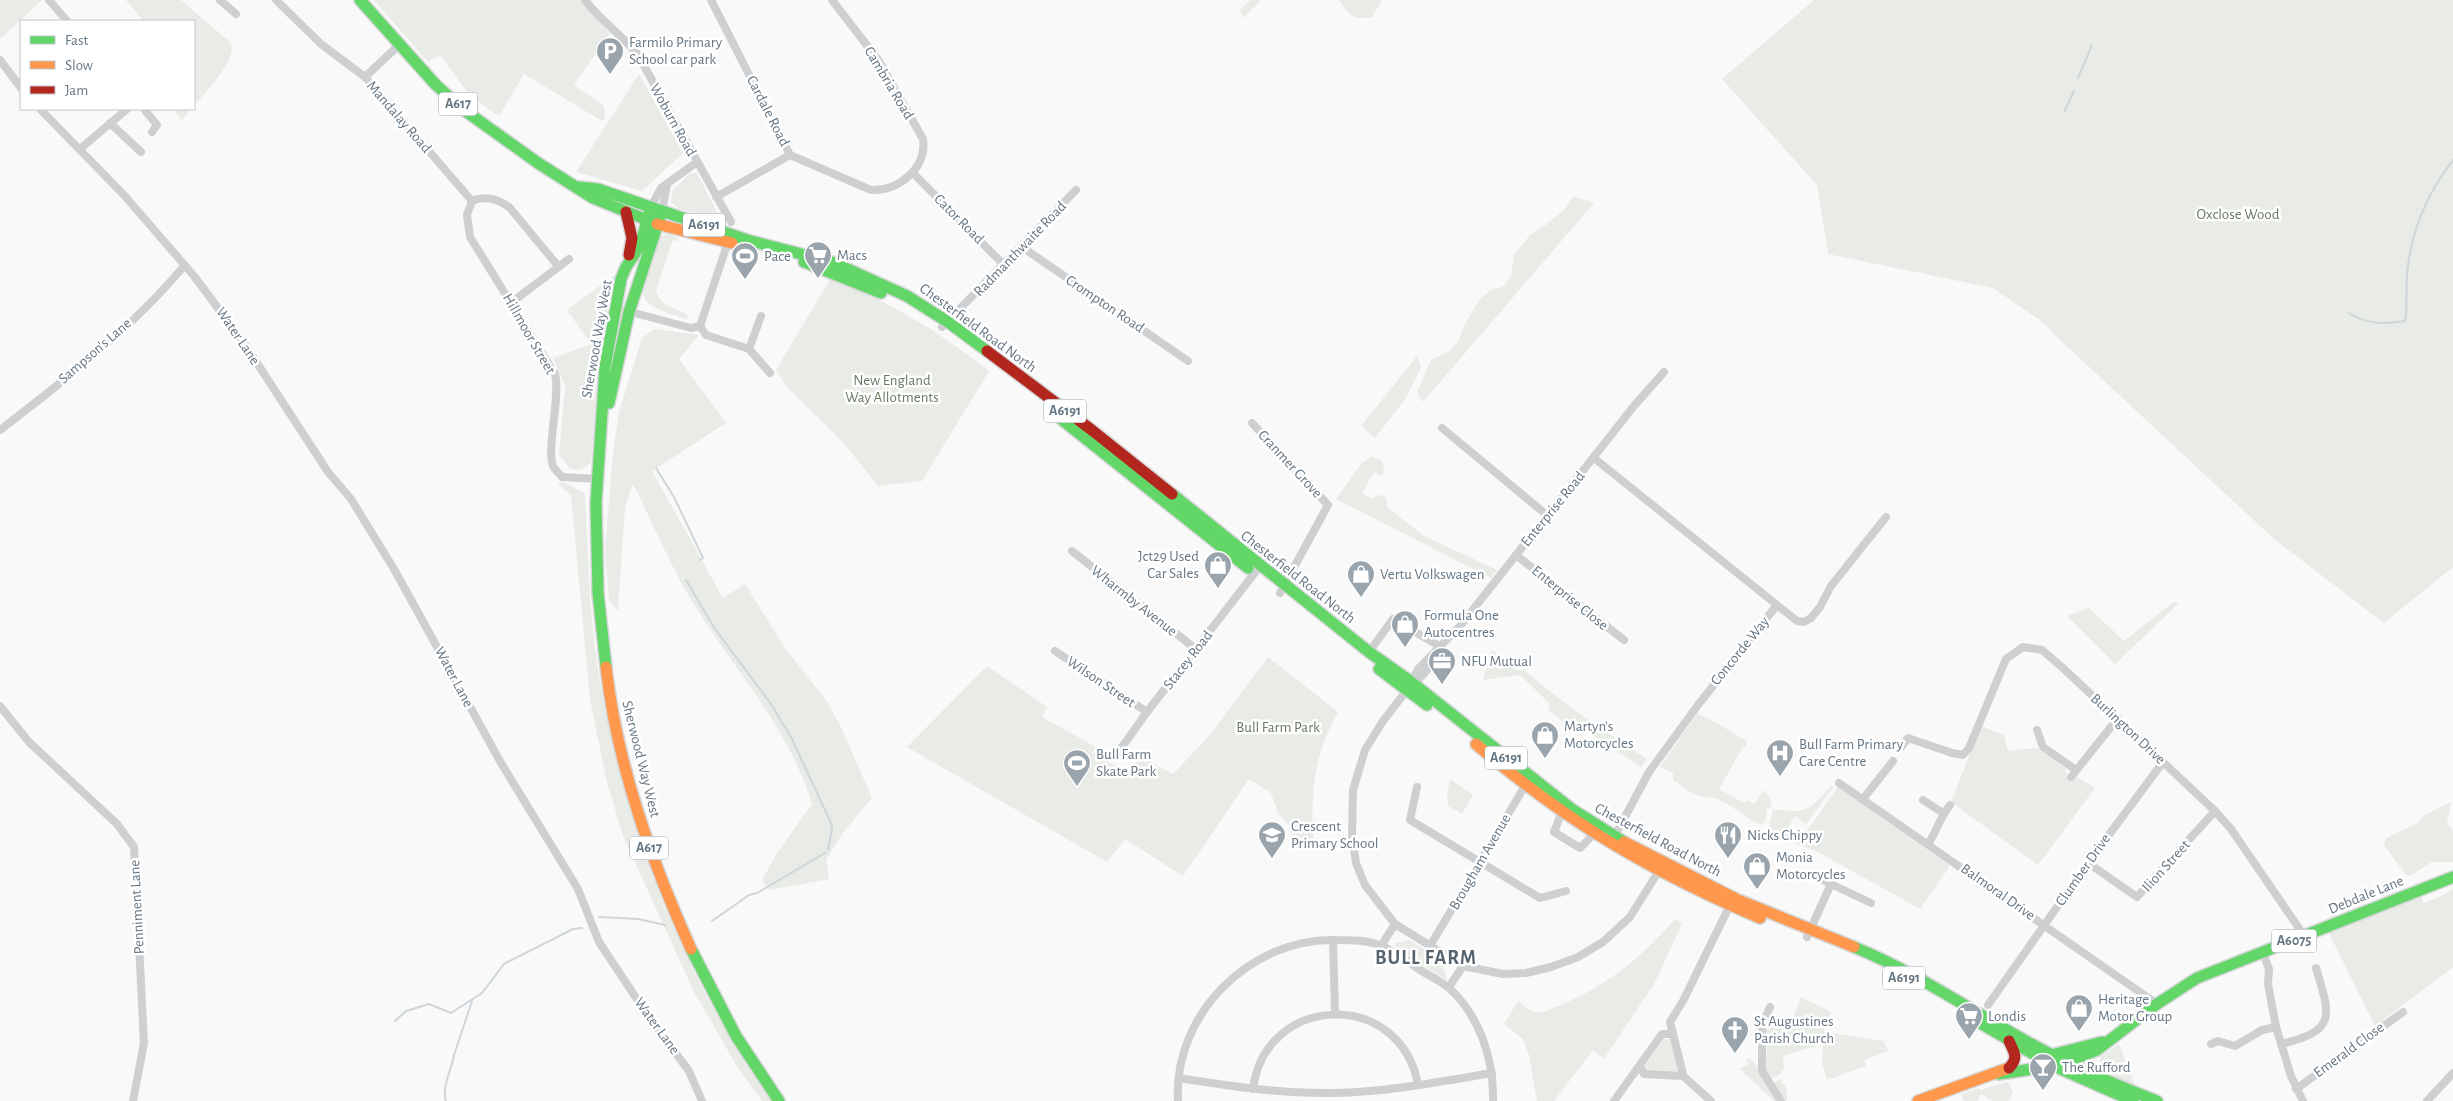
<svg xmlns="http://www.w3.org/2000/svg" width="2453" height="1101" viewBox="0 0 2453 1101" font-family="'Alegreya Sans',sans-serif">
  <rect width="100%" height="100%" fill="#f9f9f9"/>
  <g fill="#e8ebe6">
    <polygon points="0,0 42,0 0,39"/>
    <path d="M 126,0 L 181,0 L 231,43 C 237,61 205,92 194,106 L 194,21 L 144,21 Z"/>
    <path d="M 374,0 L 582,0 C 592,11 599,23 610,33 L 574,85 L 604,106 L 605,119 L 602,121 L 524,74 L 499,116 L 471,97 L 440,55 L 428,62 Z"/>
    <polygon points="1250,0 1261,0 1243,18 1240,10"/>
    <path d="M 1339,0 L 1382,0 L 1372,17 C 1353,20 1349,16 1339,0 Z"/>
    <polygon points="1814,0 2453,0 2453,567 2384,623 2274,539 2059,339 2044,323 1993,288 1828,254 1817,185 1722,79"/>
    <polygon points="639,74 683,153 642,191 576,172"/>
    <polygon points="173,109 191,109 182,120"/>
    <polygon points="690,173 697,173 719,216 718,219 679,209 671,202 672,192"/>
    <polygon points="1573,196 1594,203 1423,402 1417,392 1431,360 1449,351 1459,341 1463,327 1480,299 1492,289 1503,287 1511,276 1514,255 1530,235 1547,224 1566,208"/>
    <path d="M 667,234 L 676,237 L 680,241 L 673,240 L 656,291 C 660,305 674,308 687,314 L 688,318 L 686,319 C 673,314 645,309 643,293 L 659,237 Z"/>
    <path d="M 615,275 L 601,346 L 591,462 C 584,470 579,471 569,468 L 559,454 L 565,386 L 553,358 L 591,344 L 567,310 Z"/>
    <path d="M 831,278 C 890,302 940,332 989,371 L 922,481 L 878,486 L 842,441 L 786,386 L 776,370 Z"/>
    <path d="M 654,329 L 699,335 L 679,359 L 726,423 L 652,471 L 723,598 L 745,584 L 785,648 L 826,700 L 841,727 L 872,798 L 842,834 L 826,860 L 829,879 L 769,890 L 762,880 L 777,853 L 812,804 C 790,730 737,673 697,609 C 671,569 654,525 633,484 L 625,507 L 618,611 L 609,601 L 605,549 L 613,452 L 619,412 L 642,338 Z"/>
    <polygon points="1417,356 1421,367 1406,398 1375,438 1361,426"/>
    <polygon points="1372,456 1382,461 1384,470 1382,476 1374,472 1362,493 1372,499 1380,495 1385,496 1388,508 1424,536 1497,570 1491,578 1336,499 1362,463"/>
    <path d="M 562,481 L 585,494 C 588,550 589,608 597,663 C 622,821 679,970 771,1101 L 762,1101 L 738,1068 L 694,992 L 623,836 L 607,783 L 590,699 L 571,495 L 558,484 Z"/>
    <polygon points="2175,601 2178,604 2115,664 2067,616 2089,608 2124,641"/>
    <path d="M 1492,650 L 1517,670 L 1524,670 C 1563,704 1604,731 1647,759 L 1641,767 L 1576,724 L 1573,730 L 1548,710 L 1550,704 L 1520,675 L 1483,680 Z"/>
    <path d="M 1268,657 L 1338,712 C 1315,751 1309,796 1314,841 L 1306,842 L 1290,833 L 1292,829 L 1278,813 L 1271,793 L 1249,779 L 1183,876 L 1125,839 L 1107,862 L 907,747 L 987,666 L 1047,707 L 1042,717 L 1096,747 L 1092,753 L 1117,767 L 1115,771 L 1127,777 L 1140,756 L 1173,774 L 1210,735 Z"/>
    <path d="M 1697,714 C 1704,714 1736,735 1745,740 L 1747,743 L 1746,747 L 1743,747 L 1719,789 L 1744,803 L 1746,800 L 1755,804 L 1763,790 L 1770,798 L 1772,807 L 1767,809 L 1766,821 L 1761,825 C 1745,818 1735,807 1720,800 C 1712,796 1704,798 1697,795 C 1688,792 1681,785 1673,780 L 1673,773 L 1660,767 Z"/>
    <polygon points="1981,726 2004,735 2008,751 2037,748 2066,769 2067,778 2071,782 2077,777 2095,788 2038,865 1951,802"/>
    <polygon points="1450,779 1473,795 1462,814 1448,806 1447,798"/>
    <path d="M 1831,786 L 1834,786 L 1806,824 L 1795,816 L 1787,829 L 1801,839 L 1838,787 L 1950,866 L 1920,909 L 1816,851 L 1767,833 L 1773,810 C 1780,809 1786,811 1793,811 C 1811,812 1820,798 1831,786 Z"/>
    <polygon points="2451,801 2447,823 2453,831 2453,862 2432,862 2410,876 2406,875 2384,845 2386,838 2418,823 2424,816"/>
    <polygon points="2453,888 2453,967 2375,1026 2328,931 2420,893 2423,903 2442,896"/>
    <path d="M 1675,919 L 1682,924 L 1654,984 L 1604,1059 L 1593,1050 L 1554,1101 L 1537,1101 L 1529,1055 L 1523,1039 L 1504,1024 L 1518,1001 C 1522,1004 1529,1010 1534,1012 C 1543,1014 1555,1007 1563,1004 C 1608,985 1643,956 1675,919 Z"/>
    <polygon points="1409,940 1441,960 1447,980 1396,950 1395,943"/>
    <polygon points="1801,997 1831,1012 1824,1032 1884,1041 1888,1051 1864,1060 1866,1066 1827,1080 1822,1063 1823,1044 1783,1056 1784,1069 1778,1076 1770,1078 1765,1070 1767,1053 1765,1020 1788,1030"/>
    <polygon points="1664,1039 1671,1039 1680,1072 1678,1074 1647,1072 1645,1066"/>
    <polygon points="2119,1044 2135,1086 2100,1068 2100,1057"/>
    <polygon points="1749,1058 1756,1065 1778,1101 1774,1101 1740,1069 1748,1064 1746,1061"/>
    <polygon points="1780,1079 1787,1089 1787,1101 1773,1084"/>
    <polygon points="2008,1082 2013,1093 2008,1101 1992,1101 1981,1094 1977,1101 1964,1101 1961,1094 1979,1088 1980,1090"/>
  </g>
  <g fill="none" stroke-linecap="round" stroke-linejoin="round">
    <g stroke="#ced6d9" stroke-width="2">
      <polyline points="2078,78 2092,45"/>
      <polyline points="2064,112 2074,91"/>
      <path d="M 2349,313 C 2366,325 2386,324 2405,321 C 2408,303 2405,284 2408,266 C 2413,226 2428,192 2453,160"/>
      <polyline points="656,468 674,497 703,558 700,560"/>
      <polyline points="686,580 715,629 771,704 792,739 831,823 832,828 828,850"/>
      <polyline points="599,917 638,919 665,925"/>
      <polyline points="712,921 749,895 757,893 825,853"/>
      <polyline points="395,1021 406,1011 429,1004 451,1013 482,993 504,964 573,929 582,928"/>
      <path d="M 446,1101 C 441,1088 452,1069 454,1055 L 472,1001"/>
    </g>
    <g stroke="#d5d6d7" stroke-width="14">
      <g id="fast">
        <polyline points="360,0 436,85 464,110 538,163 593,198 657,224"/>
        <polyline points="579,187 598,189 662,211 629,312 609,403"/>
        <polyline points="662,211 747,240 832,262 907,296 948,322 987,351"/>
        <polyline points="804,262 881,293"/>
        <polyline points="1051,411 1248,568"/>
        <polyline points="1172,494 1369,652 1410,681 1573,810 1624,842"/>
        <polyline points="606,667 598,593 596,503 605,367 621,279 626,267 640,246 651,207"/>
        <polyline points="1379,669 1427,705"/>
        <path d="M 1854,947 C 1918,973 1974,1013 2035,1046 C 2074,1067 2116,1085 2157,1101"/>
        <polyline points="691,949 736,1036 779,1101"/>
        <polyline points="1980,1023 2054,1066 2133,1101"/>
        <polyline points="2051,1055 2102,1042"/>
        <path d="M 1999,1074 C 2033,1070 2066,1064 2097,1050 L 2157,1004 L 2197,978 L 2453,877"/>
      </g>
    </g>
    <g stroke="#d5d6d7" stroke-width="14">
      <g id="slow">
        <polyline points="657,224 732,243"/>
        <path d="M 606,667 C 617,765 651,860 691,949"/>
        <path d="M 1476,744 C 1565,821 1652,872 1760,918"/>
        <polyline points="1624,842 1736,899 1854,947"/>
        <polyline points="1918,1101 2006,1069"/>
      </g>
    </g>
    <g stroke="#d5d6d7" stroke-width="14">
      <g id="jam">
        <polyline points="626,212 632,238 629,255"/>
        <polyline points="987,351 1093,431 1172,494"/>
        <path d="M 2009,1041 C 2014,1052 2019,1058 2009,1068"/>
      </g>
    </g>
    <g stroke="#cecfd0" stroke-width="8">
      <polyline points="49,0 67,21"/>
      <polyline points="220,0 236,14"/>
      <polyline points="276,0 321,44 365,77 472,201"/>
      <path d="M 585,0 C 601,21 622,35 638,55 L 731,222"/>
      <path d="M 711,0 L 790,155 L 871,190 C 899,191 927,168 923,139 L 879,61 L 832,0"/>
      <polyline points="0,60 21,88"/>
      <polyline points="365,77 400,44"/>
      <polyline points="40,109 124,195 194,276 244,343 328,472 351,499 394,569 501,763 578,889 599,942 650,1019 689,1071 702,1101"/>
      <polyline points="144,109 157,125 152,132"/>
      <polyline points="110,123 141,152"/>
      <polyline points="80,149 127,109"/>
      <polyline points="913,173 1004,265"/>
      <polyline points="716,197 790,155"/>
      <polyline points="651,207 661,188 697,162"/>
      <polyline points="662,211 667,185"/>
      <polyline points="729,239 700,326 706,335 749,349 770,373"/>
      <polyline points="1022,247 1188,361"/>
      <path d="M 558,266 L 510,208 C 499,199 485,195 472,201 L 467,215 L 470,237 L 555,374 C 561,398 545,453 554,468 C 556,471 560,474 562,477 L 598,479"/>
      <polyline points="512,302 569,259"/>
      <polyline points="627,311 691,328 700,326"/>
      <polyline points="942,327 1076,190"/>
      <polyline points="749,349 761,316"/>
      <polyline points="1252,423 1328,505 1280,593"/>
      <polyline points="1442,428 1548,516"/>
      <path d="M 0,430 C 64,381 132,328 184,266"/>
      <polyline points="1594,458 1777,605 1698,705 1649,772 1612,841"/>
      <polyline points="1072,551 1197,650"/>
      <polyline points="1516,555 1624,640"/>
      <polyline points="1777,605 1797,621 1804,622 1811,618 1820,607 1831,586 1886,517"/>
      <polyline points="1055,651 1147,712"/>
      <polyline points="1369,652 1393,619 1441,647"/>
      <polyline points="1412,687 1427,670 1438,653"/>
      <polyline points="0,706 29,742 117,824 134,847 144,1043 133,1101"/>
      <polyline points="2037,730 2043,747 2076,770"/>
      <polyline points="1902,746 1908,738 1952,753 1963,755 1969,748 2006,659 2023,647 2042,650 2063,668 2215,811 2231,829 2305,937"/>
      <polyline points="1117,754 1147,712 1260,566"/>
      <polyline points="2071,777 2118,718"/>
      <polyline points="1839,783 2157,1004"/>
      <polyline points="1417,787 1410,820 1540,898 1566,891"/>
      <polyline points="1863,799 1893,761"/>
      <polyline points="1923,800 1943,813"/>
      <polyline points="1561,814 1554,832 1580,848 1593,835"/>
      <path d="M 1928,844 C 1937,831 1940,817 1950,805"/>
      <polyline points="2088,863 2137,897 2215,811"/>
      <polyline points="1660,869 1630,917 1603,942 1578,957 1551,967 1526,973 1503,974 1463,966 1395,924 1365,885 1356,863 1352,836 1353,790 1365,750 1383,721 1407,690 1418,669 1460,626 1634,406 1664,372"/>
      <polyline points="1831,884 1871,903"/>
      <polyline points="1807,937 1831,884 1816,876"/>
      <polyline points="1333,940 1335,1013"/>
      <polyline points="1381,946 1395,924"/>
      <polyline points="1430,946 1526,784"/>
      <polyline points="2263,953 2269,969 2268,984 2276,1027 2291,1076 2303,1101"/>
      <polyline points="1449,987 1463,966"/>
      <polyline points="1988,1005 2088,863 2163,762"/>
      <polyline points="1770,1007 1762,1025 1762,1071 1781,1101"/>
      <polyline points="2211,1044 2218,1041 2235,1046 2262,1030 2276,1027"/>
      <path d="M 2281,1044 C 2338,1031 2330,1015 2316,968"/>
      <polyline points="1640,1066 1644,1074 1681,1076 1683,1074 1670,1022 1683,1001 1731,903"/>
      <polyline points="1682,1075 1711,1101"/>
      <path d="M 1179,1078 C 1230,1086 1281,1094 1333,1093 C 1387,1092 1439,1082 1492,1073"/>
      <path d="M 1253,1089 C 1265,993 1401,988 1418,1085"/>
      <polyline points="2296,1089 2403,1012"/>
      <path d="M 1178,1101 C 1173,1014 1251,937 1337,940 C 1351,940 1368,940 1382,946 C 1395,952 1408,962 1420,970 C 1430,976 1441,981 1449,988 C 1480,1016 1494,1060 1493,1101"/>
      <polyline points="1614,1101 1662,1034 1673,1034"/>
      <polyline points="2427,1101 2453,1073"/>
    </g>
    <use href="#fast" stroke="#63d668" stroke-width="11"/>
    <use href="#slow" stroke="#ff974d" stroke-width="11"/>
    <use href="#jam" stroke="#b3261e" stroke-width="11"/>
  </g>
  <defs>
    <g id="parking-pin" transform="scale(1.4375)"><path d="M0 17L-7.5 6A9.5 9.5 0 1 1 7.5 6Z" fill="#99a4ac" stroke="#fff"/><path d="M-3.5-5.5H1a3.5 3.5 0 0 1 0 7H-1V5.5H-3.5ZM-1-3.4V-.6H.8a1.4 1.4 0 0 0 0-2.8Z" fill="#fff"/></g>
    <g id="supermarket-pin" transform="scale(1.4375)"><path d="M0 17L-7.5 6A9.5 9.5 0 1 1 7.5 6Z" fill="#99a4ac" stroke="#fff"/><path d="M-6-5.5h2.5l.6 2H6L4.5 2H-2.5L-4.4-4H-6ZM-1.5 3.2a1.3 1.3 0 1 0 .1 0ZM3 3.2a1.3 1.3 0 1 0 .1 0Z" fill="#fff"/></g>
    <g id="stadium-pin" transform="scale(1.4375)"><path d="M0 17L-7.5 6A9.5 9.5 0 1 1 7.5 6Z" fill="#99a4ac" stroke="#fff"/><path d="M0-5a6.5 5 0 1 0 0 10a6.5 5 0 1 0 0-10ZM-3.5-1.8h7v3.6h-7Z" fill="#fff"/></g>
    <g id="shop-pin" transform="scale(1.4375)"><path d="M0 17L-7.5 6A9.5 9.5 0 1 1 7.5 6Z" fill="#99a4ac" stroke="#fff"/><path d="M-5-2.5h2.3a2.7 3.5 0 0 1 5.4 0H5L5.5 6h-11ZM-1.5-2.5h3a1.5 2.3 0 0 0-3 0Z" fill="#fff"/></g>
    <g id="office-pin" transform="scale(1.4375)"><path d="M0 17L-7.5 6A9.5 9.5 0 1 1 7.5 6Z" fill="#99a4ac" stroke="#fff"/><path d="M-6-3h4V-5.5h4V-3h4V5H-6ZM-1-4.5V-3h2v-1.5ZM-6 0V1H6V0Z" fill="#fff"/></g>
    <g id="hospital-pin" transform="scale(1.4375)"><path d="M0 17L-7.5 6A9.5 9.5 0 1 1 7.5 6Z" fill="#99a4ac" stroke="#fff"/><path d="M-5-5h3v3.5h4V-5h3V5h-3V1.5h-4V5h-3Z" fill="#fff"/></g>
    <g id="school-pin" transform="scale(1.4375)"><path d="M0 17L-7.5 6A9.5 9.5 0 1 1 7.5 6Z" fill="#99a4ac" stroke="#fff"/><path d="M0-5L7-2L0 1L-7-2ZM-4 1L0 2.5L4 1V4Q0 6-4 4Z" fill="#fff"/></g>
    <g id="restaurant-pin" transform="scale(1.4375)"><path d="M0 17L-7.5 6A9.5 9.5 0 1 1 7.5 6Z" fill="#99a4ac" stroke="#fff"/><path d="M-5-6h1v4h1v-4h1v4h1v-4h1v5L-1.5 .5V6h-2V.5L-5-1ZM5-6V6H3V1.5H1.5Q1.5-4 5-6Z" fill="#fff"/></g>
    <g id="church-pin" transform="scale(1.4375)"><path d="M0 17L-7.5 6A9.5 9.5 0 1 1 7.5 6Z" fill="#99a4ac" stroke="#fff"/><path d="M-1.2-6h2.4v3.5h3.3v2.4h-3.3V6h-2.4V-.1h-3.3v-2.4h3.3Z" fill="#fff"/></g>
    <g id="bar-pin" transform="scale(1.4375)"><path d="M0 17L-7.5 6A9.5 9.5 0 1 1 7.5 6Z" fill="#99a4ac" stroke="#fff"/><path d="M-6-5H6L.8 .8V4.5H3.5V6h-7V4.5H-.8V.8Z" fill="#fff"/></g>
  </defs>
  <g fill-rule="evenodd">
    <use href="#parking-pin" x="610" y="51"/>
    <use href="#supermarket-pin" x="818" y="255"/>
    <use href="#stadium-pin" x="745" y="256"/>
    <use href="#shop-pin" x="1218" y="565"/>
    <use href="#shop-pin" x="1361" y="574"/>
    <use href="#shop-pin" x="1405" y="624"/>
    <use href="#office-pin" x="1442" y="661"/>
    <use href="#shop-pin" x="1545" y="735"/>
    <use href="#hospital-pin" x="1780" y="753"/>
    <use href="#stadium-pin" x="1077" y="763"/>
    <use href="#school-pin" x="1272" y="835"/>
    <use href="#restaurant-pin" x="1728" y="835"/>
    <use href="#shop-pin" x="1757" y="866"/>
    <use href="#shop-pin" x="2079" y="1008"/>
    <use href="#supermarket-pin" x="1969" y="1016"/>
    <use href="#church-pin" x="1735" y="1030"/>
    <use href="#bar-pin" x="2043" y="1067"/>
  </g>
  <g text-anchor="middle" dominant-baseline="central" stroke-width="5" stroke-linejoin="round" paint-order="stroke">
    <g fill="#fff" stroke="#939fa8" stroke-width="1">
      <rect x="439" y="92.5" width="38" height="23" rx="4"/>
      <rect x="683" y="213.5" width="42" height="23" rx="4"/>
      <rect x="1044" y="399.5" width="42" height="23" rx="4"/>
      <rect x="1485" y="746.5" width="42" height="23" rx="4"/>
      <rect x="630" y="836.5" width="38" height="23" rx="4"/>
      <rect x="2271.5" y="929.5" width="45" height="23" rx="4"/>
      <rect x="1883" y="966.5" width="42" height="23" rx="4"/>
    </g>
    <g font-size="14" font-weight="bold" fill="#657683">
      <text x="458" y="104">A617</text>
      <text x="704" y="225">A6191</text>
      <text x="1065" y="411">A6191</text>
      <text x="1506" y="758">A6191</text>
      <text x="649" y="848">A617</text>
      <text x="2294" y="941">A6075</text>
      <text x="1904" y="978">A6191</text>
    </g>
    <g font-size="15" fill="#657683" stroke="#fff" text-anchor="start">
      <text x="629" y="42">Farmilo Primary<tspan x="629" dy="17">School car park</tspan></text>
      <text x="837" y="255">Macs</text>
      <text x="764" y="256">Pace</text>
      <text x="1199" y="556" text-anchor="end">Jct29 Used<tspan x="1199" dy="17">Car Sales</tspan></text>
      <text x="1380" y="574">Vertu Volkswagen</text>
      <text x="1424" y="615">Formula One<tspan x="1424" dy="17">Autocentres</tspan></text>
      <text x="1461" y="661">NFU Mutual</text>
      <text x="1564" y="726">Martyn's<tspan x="1564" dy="17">Motorcycles</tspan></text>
      <text x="1799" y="744">Bull Farm Primary<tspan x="1799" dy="17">Care Centre</tspan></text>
      <text x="1096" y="754">Bull Farm<tspan x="1096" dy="17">Skate Park</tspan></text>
      <text x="1291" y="826">Crescent<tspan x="1291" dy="17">Primary School</tspan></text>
      <text x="1747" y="835">Nicks Chippy</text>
      <text x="1776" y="857">Monia<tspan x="1776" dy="17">Motorcycles</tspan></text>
      <text x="2098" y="999">Heritage<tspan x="2098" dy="17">Motor Group</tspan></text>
      <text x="1988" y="1016">Londis</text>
      <text x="1754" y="1021">St Augustines<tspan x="1754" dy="17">Parish Church</tspan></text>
      <text x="2062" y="1067">The Rufford</text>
    </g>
    <g font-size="15" fill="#657683" stroke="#fff">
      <text transform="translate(889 83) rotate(59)">Cambria Road</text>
      <text transform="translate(768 111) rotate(63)">Cardale Road</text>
      <text transform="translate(399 117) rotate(49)">Mandalay Road</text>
      <text transform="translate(673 120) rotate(61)">Woburn Road</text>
      <text transform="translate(959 219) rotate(45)">Cator Road</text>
      <text transform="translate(1020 249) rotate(-46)">Radmanthwaite Road</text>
      <text transform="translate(1105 304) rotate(34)">Crompton Road</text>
      <text transform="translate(978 328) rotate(36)">Chesterfield Road North</text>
      <text transform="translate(529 334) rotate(60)">Hillmoor Street</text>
      <text transform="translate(238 336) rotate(56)">Water Lane</text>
      <text transform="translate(597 339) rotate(-80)">Sherwood Way West</text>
      <text transform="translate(95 351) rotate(-41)">Sampson's Lane</text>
      <text transform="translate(1290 464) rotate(47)">Cranmer Grove</text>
      <text transform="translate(1553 509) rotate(-51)">Enterprise Road</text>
      <text transform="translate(1298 577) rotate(38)">Chesterfield Road North</text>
      <text transform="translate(1570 598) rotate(39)">Enterprise Close</text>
      <text transform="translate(1134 601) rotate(38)">Wharmby Avenue</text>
      <text transform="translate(1740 651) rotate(-51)">Concorde Way</text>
      <text transform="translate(1188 660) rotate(-52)">Stacey Road</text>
      <text transform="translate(454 677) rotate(62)">Water Lane</text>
      <text transform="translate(1101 682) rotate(34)">Wilson Street</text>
      <text transform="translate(2128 729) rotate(43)">Burlington Drive</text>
      <text transform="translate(641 759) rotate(76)">Sherwood Way West</text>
      <text transform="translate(1658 840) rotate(28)">Chesterfield Road North</text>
      <text transform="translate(1480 862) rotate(-60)">Brougham Avenue</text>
      <text transform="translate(2166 866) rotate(-48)">Ilion Street</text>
      <text transform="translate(2083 870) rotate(-55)">Clumber Drive</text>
      <text transform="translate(1998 892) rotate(35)">Balmoral Drive</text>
      <text transform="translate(2366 895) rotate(-22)">Debdale Lane</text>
      <text transform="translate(137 907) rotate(-93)">Penniment Lane</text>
      <text transform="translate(657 1026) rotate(54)">Water Lane</text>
      <text transform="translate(2349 1050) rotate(-36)">Emerald Close</text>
    </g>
    <g font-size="15" fill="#687a64" stroke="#fff">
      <text x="2238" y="214">Oxclose Wood</text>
      <text x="892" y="380">New England<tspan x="892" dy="17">Way Allotments</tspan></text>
      <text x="1278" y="727">Bull Farm Park</text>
    </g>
    <g font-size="20" font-weight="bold" letter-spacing="1" fill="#57646e" stroke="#fff">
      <text x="1426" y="958">BULL FARM</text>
    </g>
  </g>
  <rect x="20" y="20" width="175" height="90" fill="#ffffff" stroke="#c1c8cd"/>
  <rect x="30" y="36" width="25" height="8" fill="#63d668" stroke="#c1c8cd"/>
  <text x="65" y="45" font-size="15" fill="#657683">Fast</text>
  <rect x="30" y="61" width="25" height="8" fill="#ff974d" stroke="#c1c8cd"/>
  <text x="65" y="70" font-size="15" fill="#657683">Slow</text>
  <rect x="30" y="86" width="25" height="8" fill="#b3261e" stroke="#c1c8cd"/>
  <text x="65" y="95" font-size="15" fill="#657683">Jam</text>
</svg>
